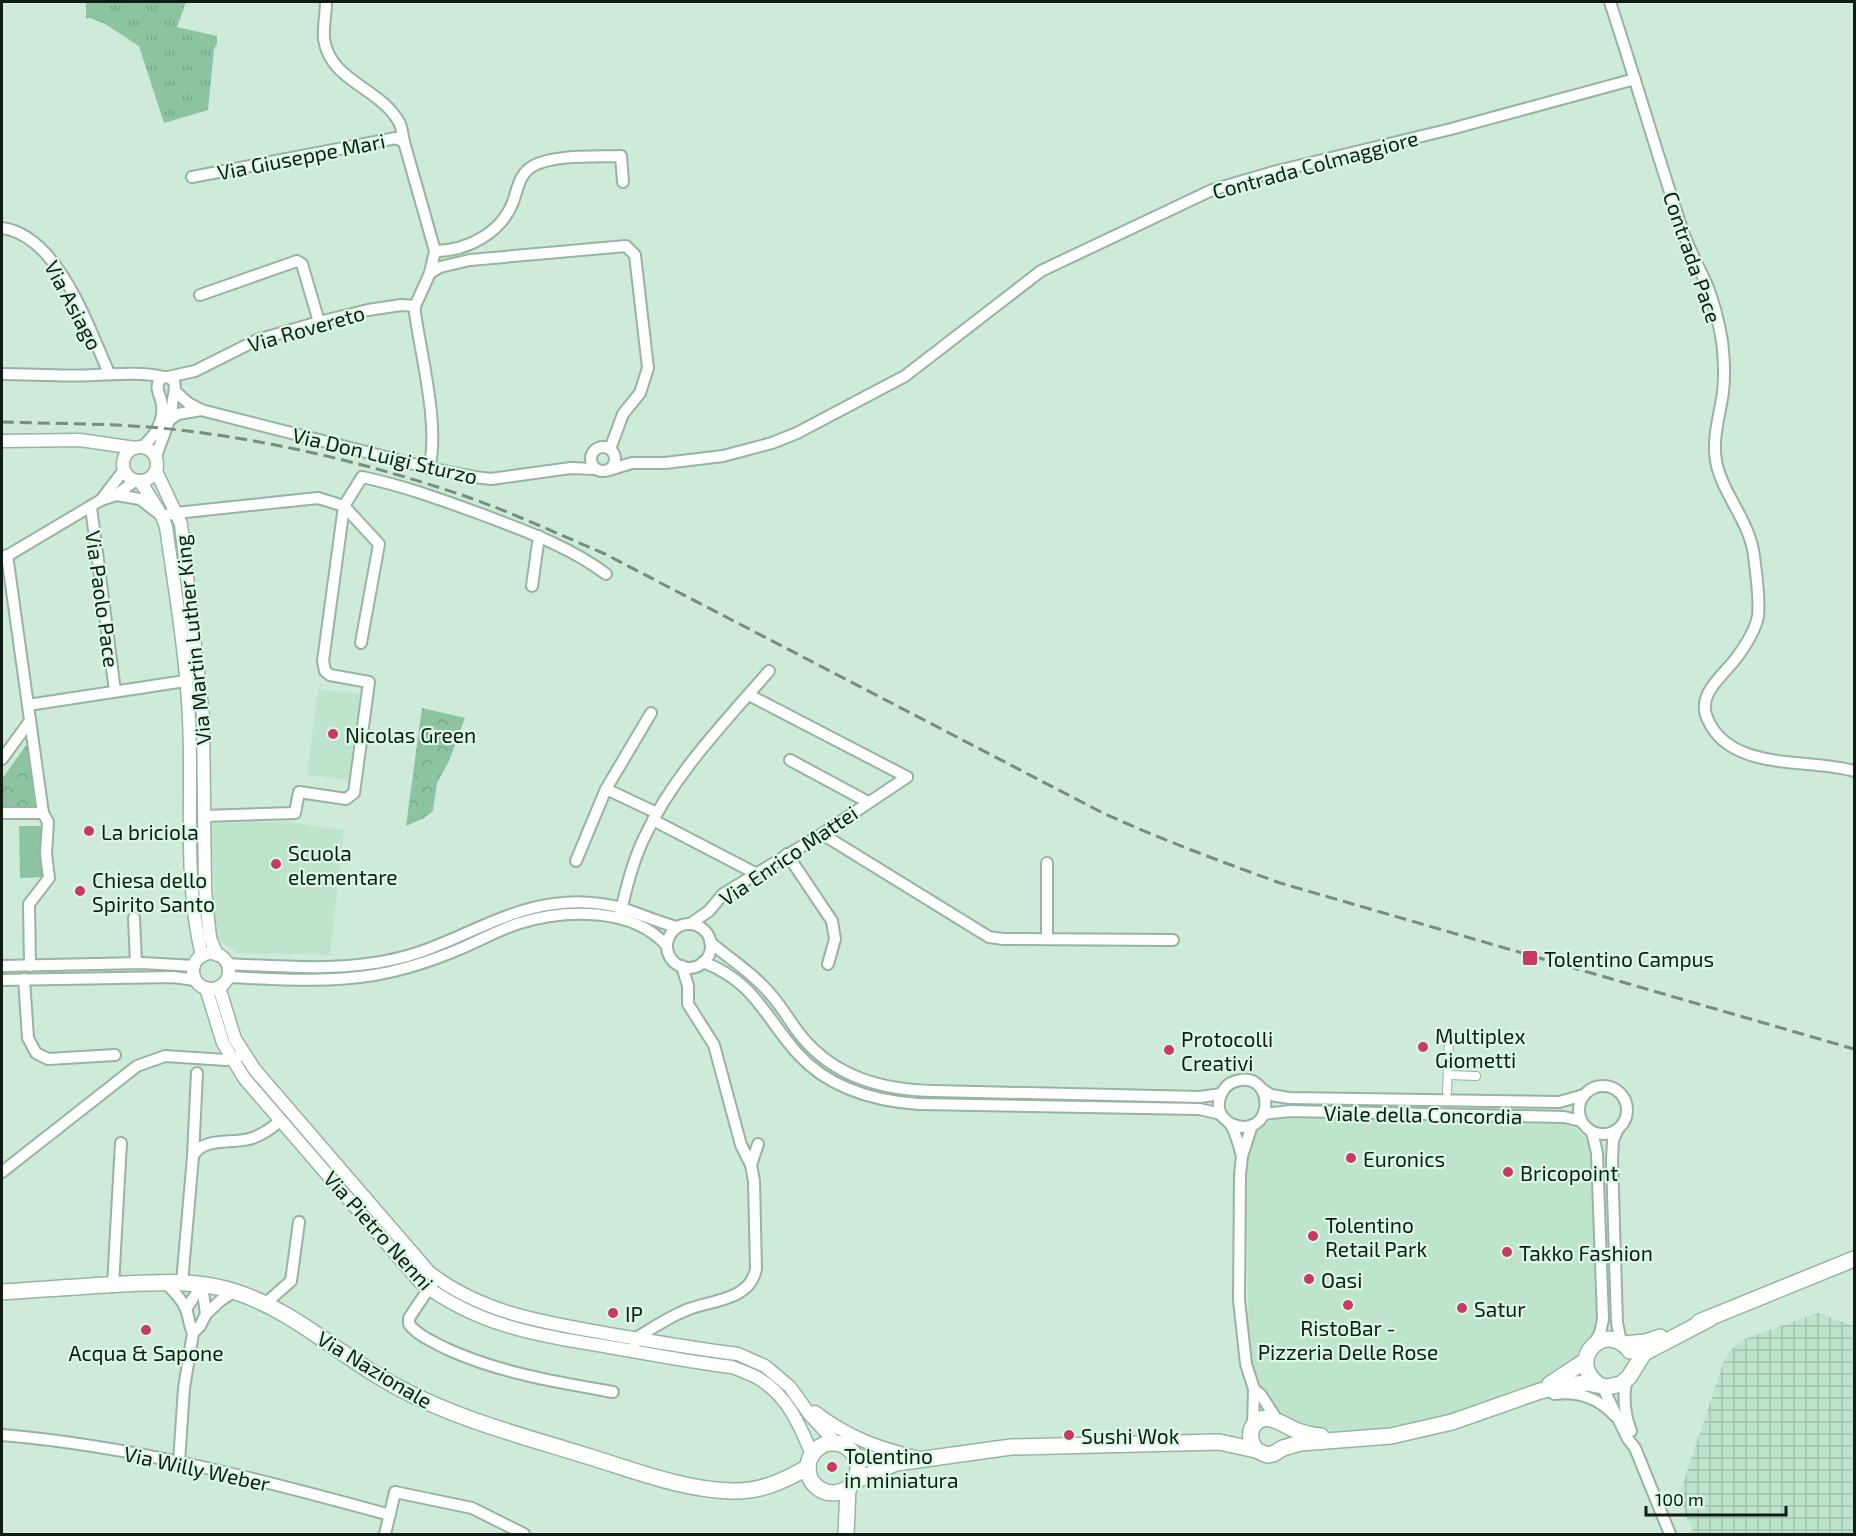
<svg xmlns="http://www.w3.org/2000/svg" width="1856" height="1536" viewBox="0 0 1856 1536" font-family="'Exo 2',sans-serif">
  <defs>
    <pattern id="industrial-grid" width="8" height="8" patternUnits="userSpaceOnUse" patternTransform="scale(1.5)"><rect width="8" height="8" fill="#bee4cc"/><path d="M0 4h8M4 0v8" fill="none" stroke="#a2c3ae"/></pattern>
    <pattern id="grass-tufts" width="24" height="20" patternUnits="userSpaceOnUse" patternTransform="scale(1.5)"><rect width="24" height="20" fill="#8cc4a2"/><path d="M3 7l-1-3M5 7V3M7 7l1-3M15 17l-1-3M17 17v-4M19 17l1-3" fill="none" stroke="#78a88b"/></pattern>
    <pattern id="forest-crowns" width="20" height="18" patternUnits="userSpaceOnUse" patternTransform="scale(1.5)"><rect width="20" height="18" fill="#8cc4a2"/><path d="M2 6a3 3 0 1 1 6 0M12 15a3 3 0 1 1 6 0" fill="none" stroke="#78a88b"/></pattern>
  </defs>
  <rect width="100%" height="100%" fill="#cdebd8"/>
  <g fill="#bee4cc">
    <polygon points="318,689 360,694 349,780 307,775"/>
    <polygon points="286,822 344,830 330,955 238,953 224,944 216,936 211,823"/>
    <polygon points="1283,1118 1565,1124 1577,1130 1586,1139 1591,1151 1597,1318 1594,1334 1576,1361 1568,1369 1533,1386 1416,1427 1345,1433 1273,1415 1262,1392 1249,1352 1246,1171 1249,1149 1256,1133 1264,1124"/>
  </g>
  <polygon fill="url(#industrial-grid)" points="1818,1313 1854,1326 1854,1534 1694,1534 1681,1504 1680,1492 1725,1358 1734,1347 1744,1339"/>
  <polygon fill="url(#grass-tufts)" points="86,2 186,2 177,27 217,36 217,44 214,49 208,110 164,123 139,46 105,24 90,18 86,19"/>
  <g fill="url(#forest-crowns)">
    <polygon points="422,708 465,718 449,761 437,783 433,811 424,818 406,826"/>
    <polygon points="27,744 35,806 2,806 2,779"/>
  </g>
  <polygon fill="#8cc4a2" points="19,826 45,826 46,877 20,878"/>
  <g fill="none" stroke-linecap="round" stroke-linejoin="round">
    <g stroke="#97b4a2" stroke-width="10">
      <g id="pedestrian">
        <polyline points="1448,1075 1476,1076"/>
        <polyline points="1447,1092 1449,1038"/>
      </g>
    </g>
    <g stroke="#97b4a2" stroke-width="14">
      <g id="minor">
        <path d="M 326,2 C 326,13 323,27 324,39 C 330,82 382,88 400,124 C 402,129 403,137 404,142"/>
        <path d="M 1610,2 C 1634,75 1656,150 1680,223 C 1686,244 1697,263 1706,283 C 1713,300 1719,323 1722,341 C 1724,358 1725,375 1723,392 C 1720,415 1712,437 1716,461 C 1722,494 1750,521 1754,556 C 1756,574 1760,597 1758,616 C 1755,632 1744,648 1734,661 C 1720,678 1696,696 1708,720 C 1731,772 1809,758 1854,771"/>
        <path d="M 192,177 L 396,138 L 404,142 L 435,251 L 430,273 L 415,306 L 415,313 C 421,355 440,428 429,468"/>
        <path d="M 2,228 C 59,236 88,327 109,373"/>
        <path d="M 435,251 C 467,251 501,233 513,202 C 518,188 519,174 533,166 C 555,154 596,157 621,156 L 623,182"/>
        <polyline points="430,273 440,267 470,260 626,246 635,255 648,368 640,393 623,414 610,449"/>
        <polyline points="200,295 297,261 302,264 319,322"/>
        <path d="M 2,374 C 32,374 64,377 95,375 C 119,374 141,372 164,377"/>
        <polyline points="168,377 195,371 257,340 319,322 368,310 401,305 415,306"/>
        <polyline points="175,391 188,403 201,410 429,468 475,477 491,479 571,468 595,469"/>
        <polyline points="171,419 178,414 201,410"/>
        <path d="M 142,447 C 155,436 164,423 162,405 C 161,394 153,389 161,378 L 168,377 L 174,381 C 176,388 174,393 173,400 C 171,423 162,436 156,457"/>
        <circle cx="603" cy="459" r="12"/>
        <polyline points="609,470 632,463 665,463 723,456 772,443 797,433 905,376 1041,271 1212,190 1277,171 1451,129 1635,79"/>
        <polyline points="116,495 140,499 162,516 176,513 318,498 344,506"/>
        <polyline points="101,500 124,470"/>
        <polyline points="344,506 379,544 361,643"/>
        <polyline points="91,507 115,691"/>
        <polyline points="7,555 43,813 48,822 46,854 49,878 29,904 30,966"/>
        <polyline points="2,559 101,500 116,495 135,481"/>
        <polyline points="532,586 539,536"/>
        <polyline points="749,695 907,777"/>
        <polyline points="28,705 185,681"/>
        <polyline points="2,759 30,721"/>
        <polyline points="790,760 868,802"/>
        <polyline points="606,789 657,813"/>
        <polyline points="2,813 43,813"/>
        <path d="M 204,816 L 295,813 L 299,792 L 346,799 L 354,793 L 369,682 L 330,675 L 325,671 L 323,661 L 344,506 L 362,477 C 405,486 445,501 486,516 C 528,532 570,547 606,574"/>
        <polyline points="653,820 755,873"/>
        <polyline points="822,834 989,937 1003,939 1173,940"/>
        <polyline points="787,854 832,921 835,939 828,964"/>
        <polyline points="576,861 606,789 651,713"/>
        <polyline points="1047,863 1047,939"/>
        <path d="M 620,915 C 626,889 633,860 645,836 C 674,774 725,722 769,671"/>
        <polyline points="134,918 136,963"/>
        <polyline points="690,924 709,911 723,894 822,834 907,777"/>
        <circle cx="689" cy="946" r="22"/>
        <path d="M 710,942 C 727,957 747,969 763,986 C 779,1001 789,1021 802,1037 C 836,1078 884,1090 934,1091 L 1200,1097 L 1221,1094"/>
        <path d="M 703,962 C 755,982 764,1016 798,1054 C 829,1088 874,1101 919,1104 L 1199,1109 L 1221,1114"/>
        <path d="M 227,964 C 290,967 356,973 417,953 C 463,938 505,910 554,904 C 575,901 601,902 621,908 C 641,914 657,922 677,927"/>
        <polyline points="2,966 142,963 194,966"/>
        <path d="M 228,977 C 276,979 326,983 374,975 C 404,970 434,960 462,948 C 481,940 500,929 520,923 C 566,909 633,907 667,946"/>
        <polyline points="24,979 28,1038 36,1053 48,1059 115,1055"/>
        <polyline points="2,980 173,977 195,980"/>
        <circle cx="1603" cy="1110" r="24"/>
        <polyline points="1262,1089 1271,1095 1289,1098 1559,1102 1584,1095"/>
        <polyline points="1264,1114 1290,1111 1564,1117 1581,1121"/>
        <path d="M 1231,1124 C 1276,1142 1276,1069 1236,1081 C 1222,1085 1215,1102 1221,1115 C 1224,1119 1228,1121 1231,1125 C 1236,1133 1239,1146 1242,1156"/>
        <polyline points="1252,1125 1242,1156 1240,1175 1239,1300 1246,1364 1254,1389 1253,1427"/>
        <polyline points="1618,1129 1613,1140 1612,1160 1617,1323 1621,1342"/>
        <polyline points="1592,1132 1597,1153 1603,1319 1600,1333 1594,1344"/>
        <polyline points="193,1156 197,1073"/>
        <polyline points="751,1165 758,1144"/>
        <polyline points="2,1172 137,1066 165,1056 226,1060 236,1058 243,1053"/>
        <path d="M 436,1278 L 409,1318 L 409,1324 C 418,1336 434,1342 447,1349 C 500,1373 556,1382 613,1392"/>
        <path d="M 164,1282 C 172,1289 181,1298 186,1309 C 189,1317 189,1325 193,1333"/>
        <path d="M 182,1283 L 193,1156 C 203,1137 230,1144 249,1139 C 261,1136 272,1128 281,1120"/>
        <polyline points="113,1285 121,1143"/>
        <polyline points="202,1285 206,1314"/>
        <polyline points="266,1303 291,1281 299,1222"/>
        <polyline points="186,1309 202,1285"/>
        <path d="M 635,1343 L 636,1338 C 653,1328 670,1316 689,1309 C 713,1300 750,1300 756,1269 L 754,1181 L 751,1165 L 741,1145 L 714,1045 L 688,1004 L 688,986 L 682,966"/>
        <path d="M 1626,1381 C 1623,1398 1624,1414 1631,1431"/>
        <polyline points="1602,1386 1628,1439 1635,1448 1670,1534"/>
        <polyline points="1254,1389 1261,1395 1277,1420"/>
        <path d="M 1554,1394 C 1577,1391 1599,1398 1615,1416"/>
        <path d="M 2,1435 C 133,1446 263,1480 390,1515"/>
        <polyline points="179,1462 184,1388 193,1333 200,1326 206,1314 221,1300 235,1291"/>
        <polyline points="385,1534 395,1492 472,1508 524,1534"/>
      </g>
    </g>
    <g stroke="#97b4a2" stroke-width="15">
      <g id="tertiary">
        <polyline points="2,441 80,440 135,448"/>
        <circle cx="140" cy="464" r="17"/>
        <polyline points="156,471 181,524 203,716 205,889 210,938 217,955"/>
        <path d="M 140,481 L 162,516 L 166,527 C 175,590 186,654 189,718 C 193,798 183,877 202,956"/>
        <circle cx="211" cy="971" r="18"/>
        <path d="M 219,987 L 235,1039 L 255,1070 L 429,1272 C 484,1315 549,1323 615,1335 C 656,1342 697,1349 738,1354 L 765,1366 L 790,1387 L 810,1415 L 836,1443"/>
        <path d="M 206,988 L 223,1043 L 244,1078 L 420,1282 C 479,1327 538,1335 609,1347 C 650,1354 690,1362 732,1367 C 740,1370 750,1374 758,1378 C 787,1395 800,1425 812,1455"/>
        <path d="M 815,1412 C 849,1438 878,1448 919,1458"/>
      </g>
    </g>
    <g stroke="#97b4a2" stroke-width="18">
      <g id="secondary">
        <path d="M 2,1292 C 36,1290 71,1287 106,1285 C 149,1283 194,1278 236,1292 C 297,1312 343,1359 399,1388 C 459,1420 523,1436 587,1456 C 633,1470 683,1490 732,1491 C 760,1492 784,1481 808,1467"/>
        <polyline points="1699,1322 1854,1259"/>
        <polyline points="1625,1344 1645,1342 1660,1337"/>
        <polyline points="1550,1384 1585,1361"/>
        <path d="M 1598,1384 C 1565,1359 1607,1319 1630,1351"/>
        <circle cx="833" cy="1468" r="25"/>
        <path d="M 1256,1450 C 1251,1443 1249,1436 1252,1428 C 1262,1409 1281,1423 1293,1429 C 1302,1433 1311,1435 1321,1436"/>
        <polyline points="856,1457 896,1463"/>
        <polyline points="855,1481 896,1463 1011,1447 1219,1442 1256,1450 1267,1455 1273,1454 1283,1448 1300,1443 1391,1436 1452,1422 1540,1391 1567,1385 1587,1383 1608,1387 1621,1384 1629,1377 1644,1353 1709,1319"/>
        <polyline points="846,1534 848,1488"/>
      </g>
    </g>
    <use href="#pedestrian" stroke="#fff" stroke-width="8"/>
    <use href="#minor" stroke="#fff" stroke-width="10"/>
    <use href="#tertiary" stroke="#fff" stroke-width="12"/>
    <use href="#secondary" stroke="#fff" stroke-width="15"/>
    <path stroke="#778d7f" stroke-width="3" stroke-dasharray="12 6" stroke-linecap="butt" d="M 2,422 C 60,424 120,423 179,430 C 275,441 370,464 462,495 C 511,512 558,534 605,554 L 1101,812 C 1159,839 1220,861 1280,883 L 1854,1049"/>
  </g>
  <g fill="#c83963" stroke="#daf9e5" stroke-width="2">
    <circle cx="333" cy="734" r="6"/>
    <circle cx="89" cy="831" r="6"/>
    <circle cx="276" cy="864" r="6"/>
    <circle cx="80" cy="891" r="6"/>
    <rect x="1522" y="950" width="16" height="16" rx="3"/>
    <circle cx="1423" cy="1047" r="6"/>
    <circle cx="1169" cy="1050" r="6"/>
    <circle cx="1351" cy="1158" r="6"/>
    <circle cx="1508" cy="1172" r="6"/>
    <circle cx="1313" cy="1236" r="6"/>
    <circle cx="1507" cy="1252" r="6"/>
    <circle cx="1309" cy="1279" r="6"/>
    <circle cx="1348" cy="1305" r="6"/>
    <circle cx="1462" cy="1308" r="6"/>
    <circle cx="613" cy="1313" r="6"/>
    <circle cx="146" cy="1330" r="6"/>
    <circle cx="1069" cy="1435" r="6"/>
    <circle cx="832" cy="1467" r="6"/>
  </g>
  <g text-anchor="middle" dominant-baseline="central" stroke-width="4.5" stroke-linejoin="round" paint-order="stroke">
    <g font-size="21" fill="#101b14" stroke="#daf9e5">
      <text transform="translate(301 156) rotate(-11)">Via Giuseppe Mari</text>
      <text transform="translate(1315 164) rotate(-15)">Contrada Colmaggiore</text>
      <text transform="translate(1693 257) rotate(71)">Contrada Pace</text>
      <text transform="translate(74 305) rotate(62)">Via Asiago</text>
      <text transform="translate(306 328) rotate(-16)">Via Rovereto</text>
      <text transform="translate(385 455) rotate(13)">Via Don Luigi Sturzo</text>
      <text transform="translate(103 599) rotate(82)">Via Paolo Pace</text>
      <text transform="translate(192 640) rotate(-96)">Via Martin Luther King</text>
      <text transform="translate(788 855) rotate(-34)">Via Enrico Mattei</text>
      <text transform="translate(1423 1114) rotate(1)">Viale della Concordia</text>
      <text transform="translate(379 1230) rotate(48)">Via Pietro Nenni</text>
      <text transform="translate(375 1369) rotate(31)">Via Nazionale</text>
      <text transform="translate(197 1468) rotate(12)">Via Willy Weber</text>
    </g>
    <g font-size="21" fill="#101b14" stroke="#daf9e5" text-anchor="start">
      <text x="345" y="734">Nicolas Green</text>
      <text x="101" y="831">La briciola</text>
      <text x="288" y="852">Scuola<tspan x="288" dy="24">elementare</tspan></text>
      <text x="92" y="879">Chiesa dello<tspan x="92" dy="24">Spirito Santo</tspan></text>
      <text x="1544" y="958">Tolentino Campus</text>
      <text x="1435" y="1035">Multiplex<tspan x="1435" dy="24">Giometti</tspan></text>
      <text x="1181" y="1038">Protocolli<tspan x="1181" dy="24">Creativi</tspan></text>
      <text x="1363" y="1158">Euronics</text>
      <text x="1520" y="1172">Bricopoint</text>
      <text x="1325" y="1224">Tolentino<tspan x="1325" dy="24">Retail Park</tspan></text>
      <text x="1519" y="1252">Takko Fashion</text>
      <text x="1321" y="1279">Oasi</text>
      <text x="1474" y="1308">Satur</text>
      <text x="625" y="1313">IP</text>
      <text x="1348" y="1327" text-anchor="middle">RistoBar -<tspan x="1348" dy="24">Pizzeria Delle Rose</tspan></text>
      <text x="146" y="1352" text-anchor="middle">Acqua &amp; Sapone</text>
      <text x="1081" y="1435">Sushi Wok</text>
      <text x="844" y="1455">Tolentino<tspan x="844" dy="24">in miniatura</tspan></text>
    </g>
  </g>
  <rect width="1856" height="1536" fill="none" stroke="#101b14" stroke-width="6"/>
  <path d="M1646 1506v9h140v-9" fill="none" stroke="#101b14" stroke-width="3"/>
  <text x="1655" y="1506" font-size="18" fill="#101b14" stroke="#daf9e5" stroke-width="4.5" paint-order="stroke">100 m</text>
</svg>
